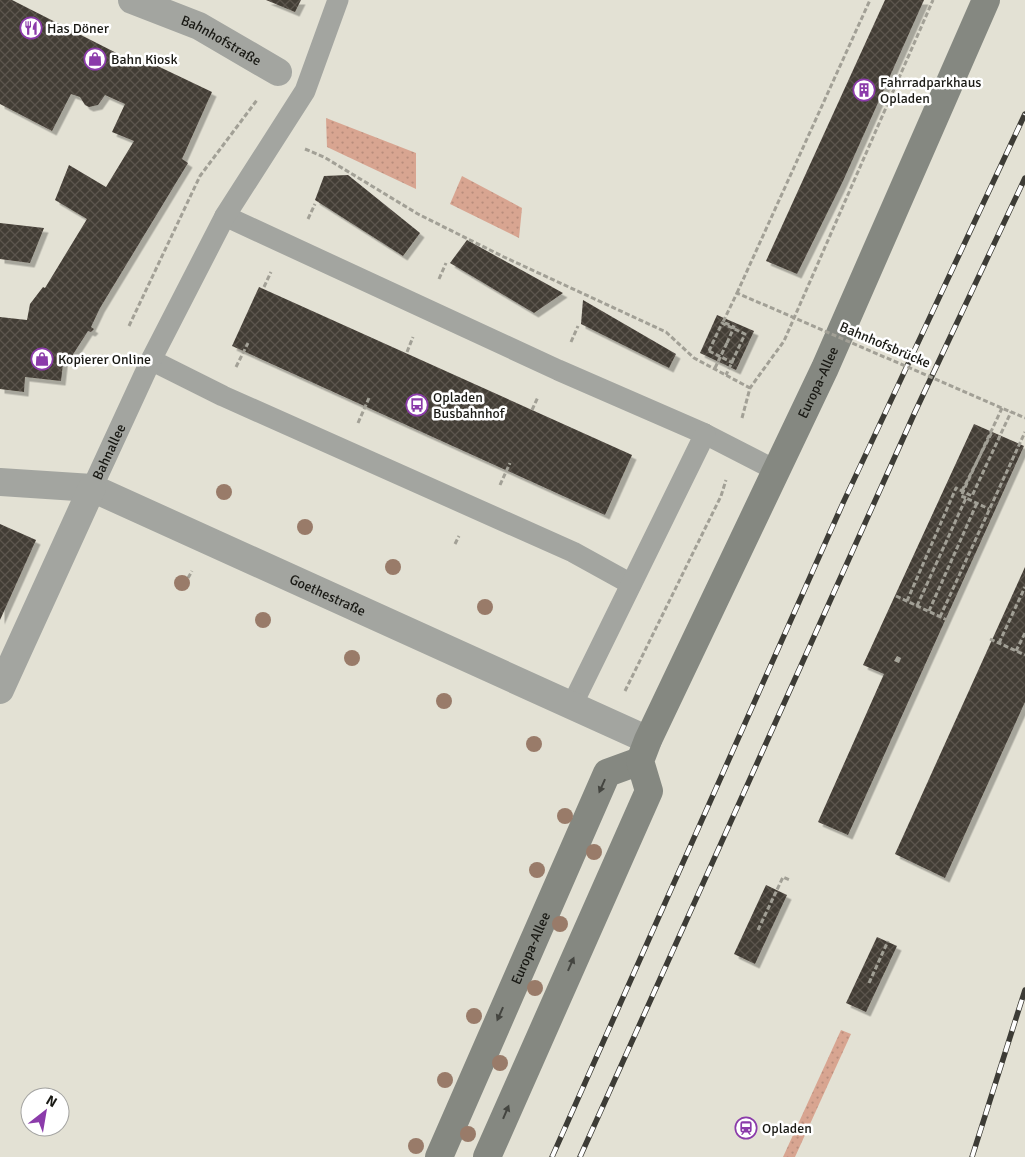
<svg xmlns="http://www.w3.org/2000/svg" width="1025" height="1157" viewBox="0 0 1025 1157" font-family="Signika,sans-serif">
  <defs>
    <pattern id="grass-dots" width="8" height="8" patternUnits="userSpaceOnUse" patternTransform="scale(1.25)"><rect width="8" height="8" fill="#d8a591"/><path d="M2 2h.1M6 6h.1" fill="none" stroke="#b98d7c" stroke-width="1.8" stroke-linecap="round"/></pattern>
    <pattern id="building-cross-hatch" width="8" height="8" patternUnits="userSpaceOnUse" patternTransform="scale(1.25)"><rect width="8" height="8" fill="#433c34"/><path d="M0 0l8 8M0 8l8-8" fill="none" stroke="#5b554e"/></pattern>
    <filter id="shadow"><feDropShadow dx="4.5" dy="4.5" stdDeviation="0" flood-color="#0004"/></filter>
  </defs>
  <rect width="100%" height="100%" fill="#e3e1d4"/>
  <g fill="url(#grass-dots)">
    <polygon points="326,118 416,153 416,189 327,147"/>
    <polygon points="462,176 522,208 519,238 450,204"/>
    <polygon points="841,1030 851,1034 795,1157 783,1157"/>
  </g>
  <g fill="url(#building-cross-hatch)" fill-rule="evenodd" filter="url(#shadow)">
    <polygon points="0,0 12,0 142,66 145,60 212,92 182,159 188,163 100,308 91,327 94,329 91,332 88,331 72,356 64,355 61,381 25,377 24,392 0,389 0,317 27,320 30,304 43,287 45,288 87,219 55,200 69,165 106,187 134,141 112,132 125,104 105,95 98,105 89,107 85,105 80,97 71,94 52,131 0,104"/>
    <polygon points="266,0 301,0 295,12"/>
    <polygon points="885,0 924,0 843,181 797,274 766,261"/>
    <polygon points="348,175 420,233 403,256 315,200 324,176"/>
    <polygon points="0,223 44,228 30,263 0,259"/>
    <polygon points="467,240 563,293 534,313 450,263"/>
    <polygon points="259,287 632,455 605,515 232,346"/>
    <polygon points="583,300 676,354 669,368 581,324"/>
    <polygon points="717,315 754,331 736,370 700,353"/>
    <path d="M 974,424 L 1024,446 L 848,835 L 818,822 L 884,674 L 863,665 ZM 897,656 L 901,658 L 899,663 L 894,661 Z"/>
    <polygon points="0,524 36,540 0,620"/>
    <polygon points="1025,567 1025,702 945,878 895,854"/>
    <polygon points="766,885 787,895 755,964 734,954"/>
    <polygon points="877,937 897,946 866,1012 846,1003"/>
  </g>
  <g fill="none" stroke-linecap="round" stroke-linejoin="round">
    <g stroke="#a2a096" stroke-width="3" stroke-dasharray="5 2.5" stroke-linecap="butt">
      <polyline points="305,149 324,157 418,214 504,257 666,332 694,358 750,388"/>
      <polyline points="308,219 315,204"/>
      <polyline points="439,279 446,263"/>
      <polyline points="264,287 271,272"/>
      <polyline points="737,293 870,0"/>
      <polyline points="129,326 200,176 257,100"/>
      <polyline points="571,342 578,326"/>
      <polyline points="709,351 722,323 745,334 726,375"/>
      <polyline points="407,352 413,337"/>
      <polyline points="236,367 248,343"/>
      <polyline points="715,368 727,343"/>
      <polyline points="532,410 538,397"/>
      <polyline points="742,418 750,388 784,341 933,0"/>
      <polyline points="358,423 369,398"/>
      <polyline points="500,485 510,463"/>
      <polyline points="962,491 992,432"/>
      <polyline points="455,544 459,536"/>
      <polyline points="188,578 192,571"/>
      <polyline points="896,596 947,620"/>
      <polyline points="907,601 956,488 972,496 1011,412"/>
      <polyline points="917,606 966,498 989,509"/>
      <polyline points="929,611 977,503"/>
      <polyline points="940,617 1025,432"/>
      <polyline points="990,639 1025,655"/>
      <polyline points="999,643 1025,587"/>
      <polyline points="1016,651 1025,633"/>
      <polyline points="625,691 721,496 726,480"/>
      <polyline points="758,930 783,877 790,880"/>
      <polyline points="869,983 888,941"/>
    </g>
    <g stroke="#a3a5a0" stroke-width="21">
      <polyline points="225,216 558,370 705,434 777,471"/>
      <polyline points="151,360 223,396 573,552 631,584"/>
      <path id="s1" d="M 92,488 L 151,360 L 225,216 L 305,91 L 338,0"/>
      <polyline points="572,705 705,434"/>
    </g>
    <path stroke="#a3a5a0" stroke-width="28" id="s2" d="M 132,0 L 199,26 L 278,72"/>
    <g stroke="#a3a5a0" stroke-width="28">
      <path id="s3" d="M 0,482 L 92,488 L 648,740"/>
      <polyline points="0,690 92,488"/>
    </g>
    <g stroke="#858881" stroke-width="28">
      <path id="s4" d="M 439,1157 L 607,773 L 640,761"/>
      <path id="s5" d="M 487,1157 L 649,791 L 640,761 L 648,740 L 825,368 L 986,0"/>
    </g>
    <g stroke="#3d3c36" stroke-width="5.5">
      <g id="rail">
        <polyline points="552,1157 843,503 1025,114"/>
        <polyline points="580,1157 915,412 1025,178"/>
        <polyline points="972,1157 1025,990"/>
      </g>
    </g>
    <use href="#rail" stroke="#fff" stroke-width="4" stroke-dasharray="11" stroke-linecap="butt"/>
    <g stroke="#a2a096" stroke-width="3" stroke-dasharray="5 2.5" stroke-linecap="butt">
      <polyline points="727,343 734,327 723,322 737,293 1025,418"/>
      <polyline points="709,351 733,363"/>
      <polyline points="966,498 961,496 1002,408"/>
    </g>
  </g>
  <g fill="#997b69">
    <circle cx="224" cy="492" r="8"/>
    <circle cx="305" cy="527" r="8"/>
    <circle cx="393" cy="567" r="8"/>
    <circle cx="182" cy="583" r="8"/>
    <circle cx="485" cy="607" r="8"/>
    <circle cx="263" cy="620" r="8"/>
    <circle cx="352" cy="658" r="8"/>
    <circle cx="444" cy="701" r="8"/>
    <circle cx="534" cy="744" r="8"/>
    <circle cx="565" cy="816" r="8"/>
    <circle cx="594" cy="852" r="8"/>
    <circle cx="537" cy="870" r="8"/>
    <circle cx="560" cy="924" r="8"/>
    <circle cx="535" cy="988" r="8"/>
    <circle cx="474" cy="1016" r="8"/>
    <circle cx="500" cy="1063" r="8"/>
    <circle cx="445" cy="1080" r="8"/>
    <circle cx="468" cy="1134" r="8"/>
    <circle cx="416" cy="1146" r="8"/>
  </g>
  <defs><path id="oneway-solid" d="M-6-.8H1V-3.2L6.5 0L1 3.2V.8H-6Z" transform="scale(1.25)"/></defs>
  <g fill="#444540">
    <use href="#oneway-solid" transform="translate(602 786) rotate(114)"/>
    <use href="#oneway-solid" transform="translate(571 964) rotate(-66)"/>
    <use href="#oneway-solid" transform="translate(500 1014) rotate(114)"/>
    <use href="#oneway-solid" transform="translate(506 1112) rotate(-67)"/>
  </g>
  <defs>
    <g id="restaurant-ring" transform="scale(1.125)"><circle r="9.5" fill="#fff" stroke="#8b3baa" stroke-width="1.5"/><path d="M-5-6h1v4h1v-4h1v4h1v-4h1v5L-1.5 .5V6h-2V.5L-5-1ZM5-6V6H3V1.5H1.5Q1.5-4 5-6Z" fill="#8b3baa"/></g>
    <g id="shop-ring" transform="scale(1.125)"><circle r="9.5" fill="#fff" stroke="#8b3baa" stroke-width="1.5"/><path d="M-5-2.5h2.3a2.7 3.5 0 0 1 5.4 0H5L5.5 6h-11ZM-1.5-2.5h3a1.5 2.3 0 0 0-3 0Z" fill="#8b3baa"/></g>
    <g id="building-ring" transform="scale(1.125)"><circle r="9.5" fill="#fff" stroke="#8b3baa" stroke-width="1.5"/><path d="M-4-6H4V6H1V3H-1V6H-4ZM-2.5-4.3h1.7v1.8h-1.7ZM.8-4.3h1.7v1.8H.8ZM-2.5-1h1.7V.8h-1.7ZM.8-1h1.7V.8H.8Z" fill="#8b3baa"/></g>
    <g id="bus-ring" transform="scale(1.125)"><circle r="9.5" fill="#fff" stroke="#8b3baa" stroke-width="1.5"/><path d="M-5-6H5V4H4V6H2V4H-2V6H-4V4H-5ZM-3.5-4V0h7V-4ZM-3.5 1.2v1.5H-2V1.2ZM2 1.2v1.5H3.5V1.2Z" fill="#8b3baa"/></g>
    <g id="station-ring" transform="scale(1.125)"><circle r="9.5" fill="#fff" stroke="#8b3baa" stroke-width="1.5"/><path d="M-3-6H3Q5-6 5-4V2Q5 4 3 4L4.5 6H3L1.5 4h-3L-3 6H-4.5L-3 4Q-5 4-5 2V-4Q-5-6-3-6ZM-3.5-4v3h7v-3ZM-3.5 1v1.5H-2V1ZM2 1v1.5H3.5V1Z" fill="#8b3baa"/></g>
  </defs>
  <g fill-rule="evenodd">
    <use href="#restaurant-ring" x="31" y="28"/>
    <use href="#shop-ring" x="95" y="59"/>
    <use href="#building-ring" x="864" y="90"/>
    <use href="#shop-ring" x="42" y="359"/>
    <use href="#bus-ring" x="417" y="405"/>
    <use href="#station-ring" x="746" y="1128"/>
  </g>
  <g text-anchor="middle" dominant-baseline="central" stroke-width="5" stroke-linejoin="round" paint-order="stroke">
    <g font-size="14" fill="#191914" stroke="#fff" text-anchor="start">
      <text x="47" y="28">Has Döner</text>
      <text x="111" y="59">Bahn Kiosk</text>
      <text x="880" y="82">Fahrradparkhaus<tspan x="880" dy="16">Opladen</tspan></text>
      <text x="58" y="359">Kopierer Online</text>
      <text x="433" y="397">Opladen<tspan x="433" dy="16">Busbahnhof</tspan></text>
      <text x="762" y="1128">Opladen</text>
    </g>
    <g font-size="14" fill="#191914" stroke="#fff">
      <text stroke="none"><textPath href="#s2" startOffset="98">Bahnhofstraße</textPath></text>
      <text transform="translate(885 345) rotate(23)">Bahnhofsbrücke</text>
      <text stroke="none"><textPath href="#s5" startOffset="850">Europa-Allee</textPath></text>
      <text stroke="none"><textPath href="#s1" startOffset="40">Bahnallee</textPath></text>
      <text stroke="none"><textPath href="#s3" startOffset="351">Goethestraße</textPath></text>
      <text stroke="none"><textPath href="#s4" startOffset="228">Europa-Allee</textPath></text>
    </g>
  </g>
  <g transform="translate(45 1112) rotate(31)"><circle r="24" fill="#ffffff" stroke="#a3a3a1"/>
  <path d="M0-4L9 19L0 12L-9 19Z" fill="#8b3baa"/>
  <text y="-8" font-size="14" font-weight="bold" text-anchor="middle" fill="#191914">N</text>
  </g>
</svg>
